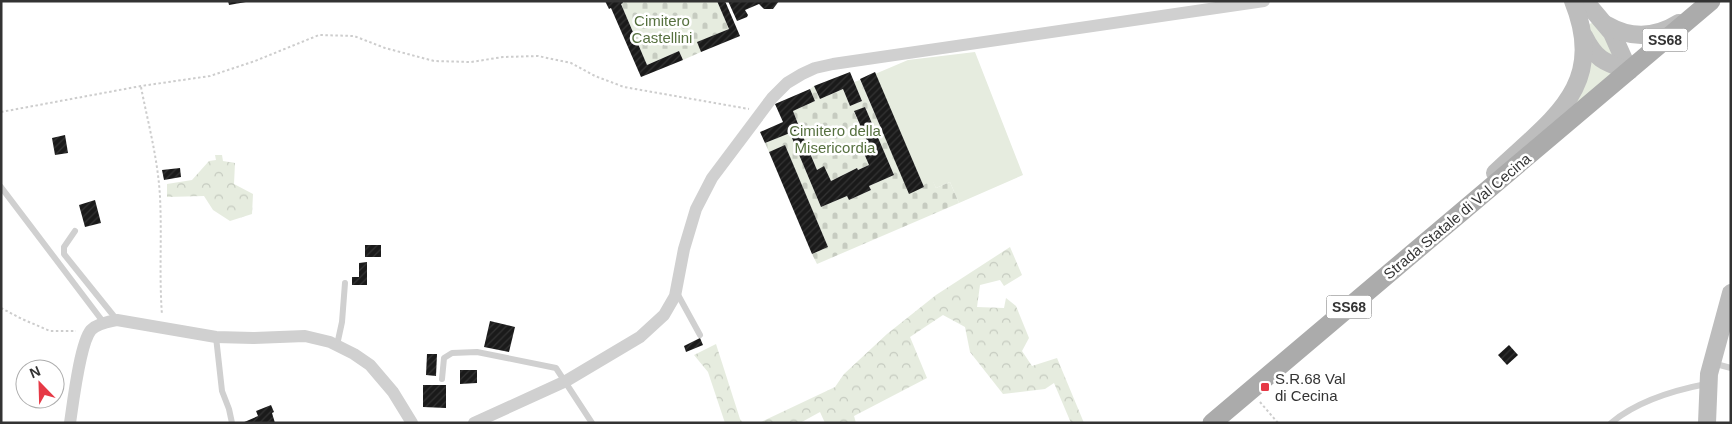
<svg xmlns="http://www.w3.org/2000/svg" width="1732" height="424" viewBox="0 0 1732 424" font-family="Helvetica,sans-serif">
  <defs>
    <pattern id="forest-crowns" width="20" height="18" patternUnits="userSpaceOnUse" patternTransform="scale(1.25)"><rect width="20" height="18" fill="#e6ecdf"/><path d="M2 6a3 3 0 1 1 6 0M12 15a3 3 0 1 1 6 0" fill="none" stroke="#c6cbc0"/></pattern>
    <pattern id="cemetery-stones" width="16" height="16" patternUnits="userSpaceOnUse" patternTransform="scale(1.25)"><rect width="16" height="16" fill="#e6ecdf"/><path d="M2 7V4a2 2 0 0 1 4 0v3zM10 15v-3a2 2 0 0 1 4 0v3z" fill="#c6cbc0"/></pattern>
    <pattern id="building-hatch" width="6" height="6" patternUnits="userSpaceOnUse" patternTransform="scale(1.25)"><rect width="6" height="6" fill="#1a1a1a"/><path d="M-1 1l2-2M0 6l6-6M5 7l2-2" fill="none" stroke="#333"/></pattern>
  </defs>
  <rect width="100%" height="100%" fill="#fff"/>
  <g fill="#e6ecdf">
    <polygon points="1591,23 1597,24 1620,62 1599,53 1588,26"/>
    <polygon points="975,52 1023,175 959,203 950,182 936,188 933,182 923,185 875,74 908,60"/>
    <polygon points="1589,55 1616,70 1569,110"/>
  </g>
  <g fill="url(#forest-crowns)">
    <polygon points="215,155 222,155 223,161 235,163 234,184 253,194 252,214 230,221 213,210 204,196 167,197 167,184 192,180 209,161 216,160"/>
    <polygon points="1010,247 1022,275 1004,286 1000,280 980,285 977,307 1004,308 1006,298 1016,306 1029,338 1022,351 1032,366 1057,358 1084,423 1071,423 1054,383 1045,389 1003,394 970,352 965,327 943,315 910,337 927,378 854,416 856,423 825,423 820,412 800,423 759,423 835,387 844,374 887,334 936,295"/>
    <polygon points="716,344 740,419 743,423 725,423 708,372 694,355"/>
  </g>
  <g fill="url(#cemetery-stones)" fill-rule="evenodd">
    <polygon points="622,1 717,1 729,29 698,42 701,52 683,60 679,51 647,65 621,4"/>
    <path d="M 860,80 L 909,193 L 924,187 L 923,185 L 933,181 L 936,188 L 950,182 L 959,203 L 817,264 L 812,254 L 828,247 L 785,146 L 769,152 L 765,143 L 800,129 L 793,111 L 815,101 L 810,89 L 814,86 L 820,99 L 843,89 L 850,106 L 862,101 L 854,82 ZM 865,107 L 894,175 L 869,186 L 871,190 L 849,200 L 847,196 L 821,207 L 792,138 L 802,134 L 817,170 L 824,167 L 831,181 L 857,168 L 858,170 L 869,165 L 863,151 L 870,148 L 854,112 Z"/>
  </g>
  <g fill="url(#building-hatch)">
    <polygon points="228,1 245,1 246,2 229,5"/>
    <polygon points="605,1 622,1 623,3 621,4 647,65 679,51 683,60 641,77 611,8 609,9"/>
    <polygon points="717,1 725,1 740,36 701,52 697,42 729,29"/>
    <polygon points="728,1 779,1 773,9 764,9 759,4 745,10 748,15 747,17 737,21"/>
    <polygon points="850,72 862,101 850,106 843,89 820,99 814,86"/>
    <polygon points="875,72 924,187 909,194 860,79"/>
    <polygon points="810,89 815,101 793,111 800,129 765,143 760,132 783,122 775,104"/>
    <polygon points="865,107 894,175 869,186 871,190 849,200 847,196 821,207 792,138 802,134 817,170 824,166 831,181 857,168 858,170 869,165 863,151 870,148 854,111"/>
    <polygon points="65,135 68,153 55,155 52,138"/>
    <polygon points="785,145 828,247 812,254 769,152"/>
    <polygon points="180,168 181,177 164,180 162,170"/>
    <polygon points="95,200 101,223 85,227 79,205"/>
    <rect x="365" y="245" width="16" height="12"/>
    <polygon points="367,262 367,285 352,285 352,277 359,277 359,263"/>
    <polygon points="490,321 515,327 509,352 484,347"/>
    <polygon points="700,338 703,345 686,352 684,346"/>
    <polygon points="1509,345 1518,355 1507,365 1498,355"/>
    <polygon points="427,354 437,354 436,376 426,375"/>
    <polygon points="460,370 477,370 477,383 460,384"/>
    <polygon points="423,385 446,385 446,408 423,407"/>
    <polygon points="271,405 274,412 272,413 275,423 242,423 258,416 256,411"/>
  </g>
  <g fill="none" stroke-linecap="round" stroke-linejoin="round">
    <g stroke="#cdcdcd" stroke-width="2" stroke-dasharray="2.5 2.5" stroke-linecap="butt">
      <path d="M 141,87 C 148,123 158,159 160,197 C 162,236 159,276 162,315"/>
      <polyline points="1,112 141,86 210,76 255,61 319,35 354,36 385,48 434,61 471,62 503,57 538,56 571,63 595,76 624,87 749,109"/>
      <polyline points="1,308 22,319 50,331 76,331"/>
      <polyline points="1260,402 1278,423"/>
    </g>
    <g stroke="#d0d0d0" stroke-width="6">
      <polyline points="1,187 104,323"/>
      <polyline points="75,231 64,247 64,254 117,320"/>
      <polyline points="677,293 700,335"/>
      <polyline points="216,337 222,391 229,409 232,423"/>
      <polyline points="337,345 342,322 345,283"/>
      <polyline points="1712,363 1731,368"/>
      <polyline points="442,379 444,358 452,353 477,352 556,368 592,423"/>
      <path d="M 1611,423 C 1636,402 1675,390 1706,384"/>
    </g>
    <g stroke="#d0d0d0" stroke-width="12">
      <path d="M 70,423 C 73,403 80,343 91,330 C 98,323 108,322 117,320 L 216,337 L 253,338 L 305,336 L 330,342 L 354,354 L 370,365 L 393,392 L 412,423"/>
      <polyline points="474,423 566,381 640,337 664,315 675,296 684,249 696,209 712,178 772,98 787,83 802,74 815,68 833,64 1264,1"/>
    </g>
    <g stroke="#bdbdbd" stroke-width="18">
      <polyline points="1585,1 1612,33 1629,71"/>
      <path d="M 1607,25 C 1631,39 1655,38 1679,23"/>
      <path d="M 1584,36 C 1596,60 1604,62 1629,71"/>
      <path d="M 1495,173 C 1550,120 1608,88 1573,1"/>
      <polyline points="1707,423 1709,374 1731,293"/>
    </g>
    <polyline stroke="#ababab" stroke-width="19" points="1212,423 1711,1"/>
  </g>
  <rect fill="#e63946" stroke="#fff" stroke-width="2" x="1260" y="382" width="10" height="10" rx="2.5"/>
  <g text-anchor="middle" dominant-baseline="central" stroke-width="5" stroke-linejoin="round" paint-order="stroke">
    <g fill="#fff" stroke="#707070" stroke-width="1">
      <rect x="1642.5" y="28.5" width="45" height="23" rx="4"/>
      <rect x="1326.5" y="295.5" width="45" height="23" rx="4"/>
    </g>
    <g font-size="14" font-weight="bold" fill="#333">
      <text x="1665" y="40">SS68</text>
      <text x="1349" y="307">SS68</text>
    </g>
    <g font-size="15" fill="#56703f" stroke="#fff">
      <text x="662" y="20">Cimitero<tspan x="662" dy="17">Castellini</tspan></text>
      <text x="835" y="130">Cimitero della<tspan x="835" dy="17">Misericordia</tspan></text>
    </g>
    <g font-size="15" fill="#333" stroke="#fff">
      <text transform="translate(1457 216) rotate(-40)">Strada Statale di Val Cecina</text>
    </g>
    <g font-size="15" fill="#333" stroke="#fff" text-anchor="start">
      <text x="1275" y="378">S.R.68 Val<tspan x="1275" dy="17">di Cecina</tspan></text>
    </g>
  </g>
  <rect width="1732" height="424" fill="none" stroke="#333333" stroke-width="5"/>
  <g transform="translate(40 384) rotate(337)"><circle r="24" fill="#ffffff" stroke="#adadad"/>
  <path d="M0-4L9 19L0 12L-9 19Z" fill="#e63946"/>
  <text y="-8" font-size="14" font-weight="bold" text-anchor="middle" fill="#333333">N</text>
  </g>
</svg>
